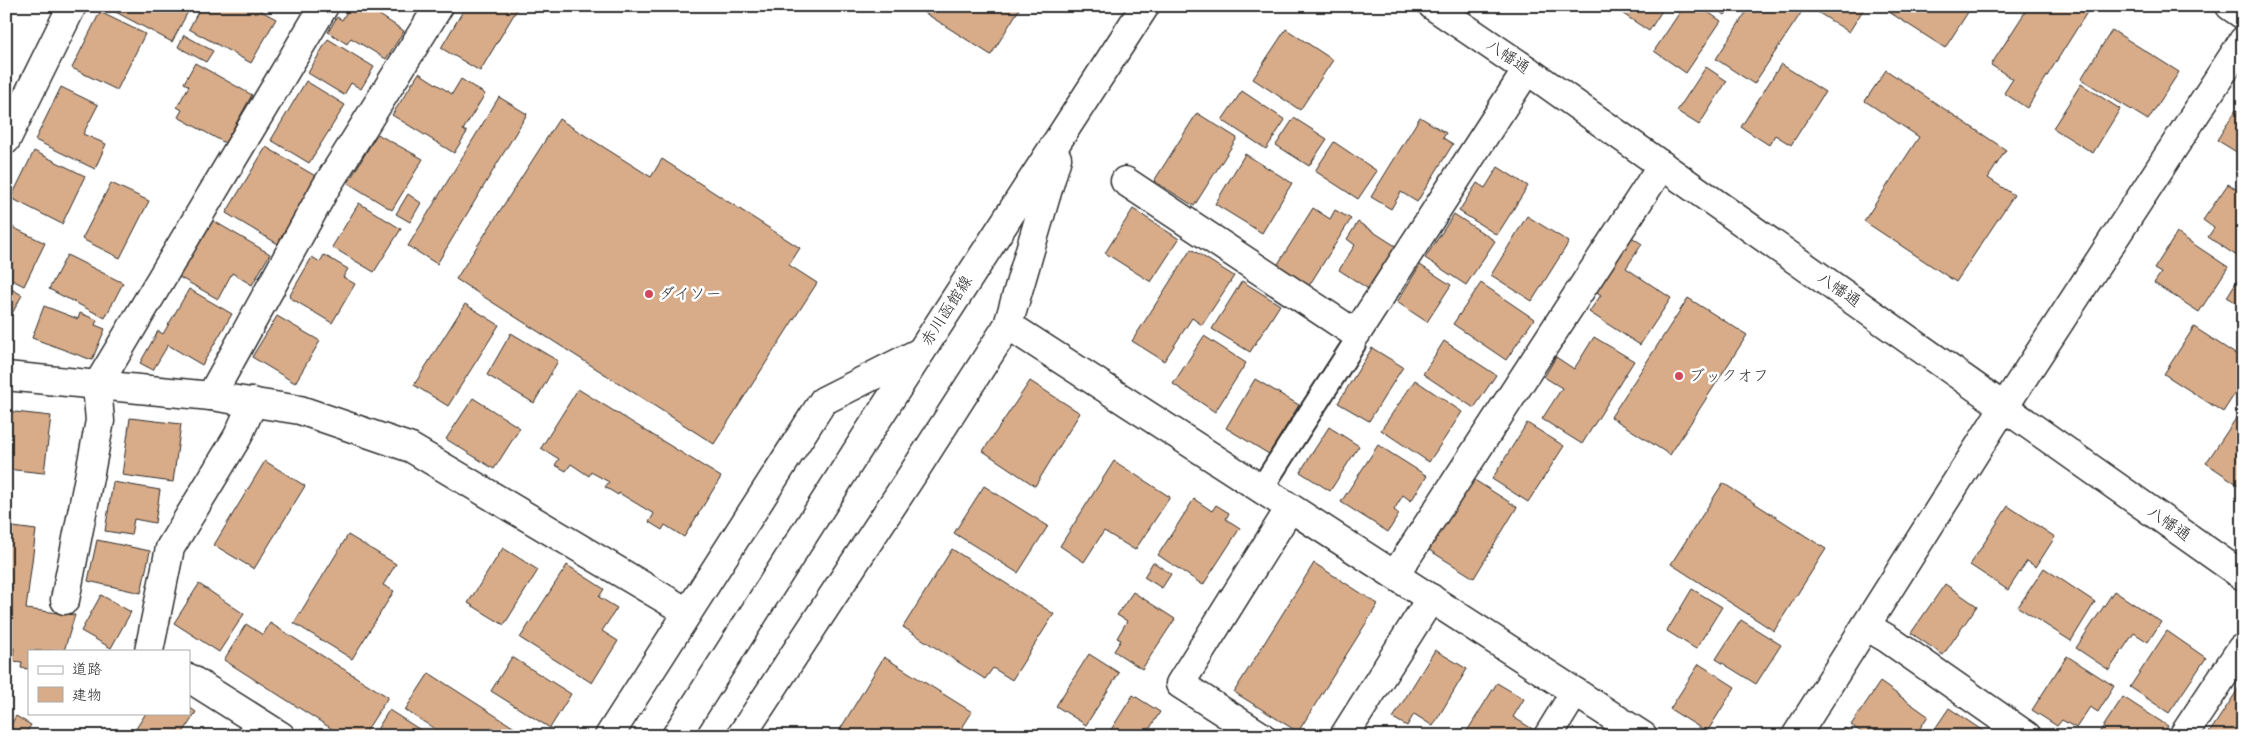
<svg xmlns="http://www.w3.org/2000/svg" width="2249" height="742" viewBox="0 0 2249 742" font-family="Kalam,'Klee One',sans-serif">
  <rect width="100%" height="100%" fill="#fff"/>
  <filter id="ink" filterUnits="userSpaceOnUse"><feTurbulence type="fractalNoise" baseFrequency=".02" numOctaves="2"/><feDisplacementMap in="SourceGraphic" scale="10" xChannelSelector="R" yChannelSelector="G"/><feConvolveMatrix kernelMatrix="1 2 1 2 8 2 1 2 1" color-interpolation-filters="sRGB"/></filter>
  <g filter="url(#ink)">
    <g fill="#d8ac89" stroke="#2b2b2b">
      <polygon points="114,6 191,6 172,42 112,10"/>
      <polygon points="201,6 252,6 276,19 251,63 189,29"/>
      <polygon points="350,6 366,6 404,31 386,59 351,38 347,44 328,32 337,17 342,20"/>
      <polygon points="466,6 519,6 480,71 441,48"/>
      <polygon points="914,6 1021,6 991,55"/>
      <polygon points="1611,6 1665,6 1649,31"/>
      <polygon points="1684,6 1699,6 1721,21 1686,73 1654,51"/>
      <polygon points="1712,6 1731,6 1725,15"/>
      <polygon points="1750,6 1790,6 1801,13 1754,84 1716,59"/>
      <polygon points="1808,6 1864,6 1865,7 1849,32"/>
      <polygon points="1892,6 1972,6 1945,48 1889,12"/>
      <polygon points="2029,6 2091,6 2027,108 2004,93 2013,79 1991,65"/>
      <polygon points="100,12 145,34 117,90 72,68"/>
      <polygon points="1286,29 1333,60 1300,110 1253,79"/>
      <polygon points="2112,30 2179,72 2148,120 2081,79"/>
      <polygon points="184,35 213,51 206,62 178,47"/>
      <polygon points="328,39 374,67 361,89 351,83 344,95 308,73"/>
      <polygon points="195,63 252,95 225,143 178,117 182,110 177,107 189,86 184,83"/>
      <polygon points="1781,64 1825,92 1791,145 1775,135 1769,145 1741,127"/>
      <polygon points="1706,67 1727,81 1699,125 1677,111"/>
      <polygon points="1886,70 2006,150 1988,178 2014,195 1956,282 1864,221 1919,137 1865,101"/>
      <polygon points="419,73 452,94 461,79 485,94 463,130 467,132 454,153 392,115"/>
      <polygon points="306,81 345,105 309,163 271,140"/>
      <polygon points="2081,84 2120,109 2093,153 2053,128"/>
      <polygon points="61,87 98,105 83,134 106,144 95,169 35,140"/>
      <polygon points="1242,91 1285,120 1266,149 1222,120"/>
      <polygon points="499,97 527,114 437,264 408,246"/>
      <polygon points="2236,110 2243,114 2243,156 2217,140"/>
      <polygon points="1197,113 1237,138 1194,206 1154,181"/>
      <polygon points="1420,117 1446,133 1443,138 1453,144 1417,202 1401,192 1391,209 1371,197"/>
      <polygon points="1294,118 1327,139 1309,166 1276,145"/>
      <polygon points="559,119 651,177 662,159 800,248 789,265 817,283 714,444 456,279"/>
      <polygon points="377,134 423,159 392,210 348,183"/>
      <polygon points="1334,142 1377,171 1358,199 1315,171"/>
      <polygon points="266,147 317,177 278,244 226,213"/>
      <polygon points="34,151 85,176 62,224 11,198"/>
      <polygon points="1245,154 1292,183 1262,233 1215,204"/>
      <polygon points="1498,167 1528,186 1497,235 1459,211 1477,183 1485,188"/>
      <polygon points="111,183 149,201 120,258 82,239"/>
      <polygon points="2228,184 2243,194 2243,260 2208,237 2214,228 2203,220"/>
      <polygon points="408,194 421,203 410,222 396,214"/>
      <polygon points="359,203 401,229 374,272 332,247"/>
      <polygon points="1313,208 1330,219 1335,210 1351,219 1305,292 1273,272"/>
      <polygon points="1133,209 1179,239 1151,282 1105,253"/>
      <polygon points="1454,214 1495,241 1466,285 1425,258"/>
      <polygon points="1527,216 1569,242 1532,301 1491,275"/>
      <polygon points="212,220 270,254 252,285 232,273 218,299 179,277"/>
      <polygon points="1358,222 1397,247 1370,290 1339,270 1355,245 1347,239"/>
      <polygon points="6,224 45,243 24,286 6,277"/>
      <polygon points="2177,233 2228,267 2199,312 2154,283 2161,273 2154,269"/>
      <polygon points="1630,236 1642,244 1626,268 1671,298 1640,345 1589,312 1601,295 1594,290"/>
      <polygon points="1191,249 1234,276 1202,325 1192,318 1164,361 1132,341"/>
      <polygon points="67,255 123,283 105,318 49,289"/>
      <polygon points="324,255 348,269 343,277 355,284 332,323 289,297 312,257 320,262"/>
      <polygon points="1420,265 1451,285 1427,322 1397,302"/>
      <polygon points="2238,279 2243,281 2243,307 2227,297"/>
      <polygon points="1242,281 1280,305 1250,352 1212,329"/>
      <polygon points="1481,283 1534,319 1506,360 1453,324"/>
      <polygon points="6,286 22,295 6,325"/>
      <polygon points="189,289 232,314 202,365 168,345 153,370 140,363 158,331 163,334"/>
      <polygon points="1688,298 1747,335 1670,455 1611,417"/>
      <polygon points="465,304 499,325 448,406 414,385"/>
      <polygon points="44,306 78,319 80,313 97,320 95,325 105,329 92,360 32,338"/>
      <polygon points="277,316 320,341 295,383 252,357"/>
      <polygon points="2194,327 2243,359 2243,381 2223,412 2164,374"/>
      <polygon points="511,333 558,361 534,403 487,375"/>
      <polygon points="1204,336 1246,363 1215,412 1173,384"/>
      <polygon points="1594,337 1634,361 1582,444 1542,419 1562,388 1544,377 1556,357 1574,369"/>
      <polygon points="1444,341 1496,375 1474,408 1423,374"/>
      <polygon points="1372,348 1403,367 1369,421 1338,403"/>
      <polygon points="1255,379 1299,405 1269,454 1226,428"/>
      <polygon points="1415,380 1462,412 1429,462 1381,430"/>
      <polygon points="1030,381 1080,413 1035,486 983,451"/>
      <polygon points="578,389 721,477 684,537 665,525 662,530 649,522 654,514 619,493 618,495 605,487 609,482 591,472 589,476 571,464 566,471 555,465 559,459 541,448"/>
      <polygon points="473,398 520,428 494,469 446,439"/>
      <polygon points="2243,408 2243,488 2206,463"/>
      <polygon points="6,411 51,416 44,473 6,469"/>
      <polygon points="130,418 181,424 173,482 122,475"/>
      <polygon points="1527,423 1564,446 1528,502 1492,479"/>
      <polygon points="1329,427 1359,446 1330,491 1300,472"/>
      <polygon points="1378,445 1427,476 1411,501 1403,495 1394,510 1399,514 1388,532 1341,502"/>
      <polygon points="265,461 305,486 254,569 214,545"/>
      <polygon points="1114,461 1170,497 1135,550 1104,531 1084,562 1060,546"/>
      <polygon points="1473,479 1517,507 1474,578 1429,550"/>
      <polygon points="113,482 160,490 155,523 134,519 131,535 105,531"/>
      <polygon points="1723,483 1826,549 1774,631 1671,564"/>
      <polygon points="984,486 1048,526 1018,573 954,533"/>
      <polygon points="1194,499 1212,511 1216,505 1229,513 1226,519 1240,528 1203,585 1158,555"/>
      <polygon points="2008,506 2055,537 2036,567 2027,561 2008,590 1970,565"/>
      <polygon points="6,526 36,530 26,609 75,615 64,651 29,651 29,669 21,668 22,662 13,661 14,648 6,647"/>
      <polygon points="348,535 396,564 383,585 394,591 352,659 294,623"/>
      <polygon points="97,540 150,551 141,593 88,581"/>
      <polygon points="503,548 538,570 504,625 468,603"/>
      <polygon points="952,549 1054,614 1012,680 993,668 985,679 903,627"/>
      <polygon points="1153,562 1171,574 1162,588 1144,577"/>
      <polygon points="1314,563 1378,604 1298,732 1234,692"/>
      <polygon points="567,565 604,589 599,597 617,608 602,631 618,641 592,683 520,638"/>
      <polygon points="2044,568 2095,602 2071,641 2018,607"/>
      <polygon points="199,584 244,614 219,652 174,623"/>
      <polygon points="1945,584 1977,606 1943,655 1911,633"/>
      <polygon points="1692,589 1722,607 1696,649 1667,631"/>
      <polygon points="2114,591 2161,622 2148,642 2134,633 2109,670 2076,648"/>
      <polygon points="1133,592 1175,619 1142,669 1114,651 1121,640 1117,638 1127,621 1117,615"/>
      <polygon points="101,595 131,612 111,648 81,631"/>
      <polygon points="1741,620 1781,645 1756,684 1716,659"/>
      <polygon points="270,623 388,697 363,736 343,736 224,660 246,624 263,635"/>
      <polygon points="2167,631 2206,658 2169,713 2130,687"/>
      <polygon points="1435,650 1467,669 1433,726 1414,714 1407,726 1393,718"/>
      <polygon points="1089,654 1119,673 1086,725 1056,706"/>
      <polygon points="2067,656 2114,686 2098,712 2090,707 2076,728 2062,720 2057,726 2032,710"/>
      <polygon points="512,657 571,694 550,728 491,691"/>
      <polygon points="884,657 972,712 957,736 836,736"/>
      <polygon points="1699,664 1735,687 1707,732 1670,709"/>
      <polygon points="429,673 527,736 446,736 405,710"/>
      <polygon points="1880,682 1928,716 1915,736 1867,736 1851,725"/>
      <polygon points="2243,682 2243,736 2214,736 2209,733"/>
      <polygon points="1497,683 1524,699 1513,717 1539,733 1537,736 1464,736"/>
      <polygon points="1133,695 1160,712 1145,736 1107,736"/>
      <polygon points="2123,697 2168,726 2162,736 2097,736"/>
      <polygon points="189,707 196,712 181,736 132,735 146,713 189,713"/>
      <polygon points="1949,708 1986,733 1984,736 1930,736"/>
      <polygon points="389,710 430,736 373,736"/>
      <polygon points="16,716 31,725 24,736 11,736 6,733"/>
      <polygon points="1845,728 1856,736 1840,736"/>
      <polygon points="971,729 982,736 966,736"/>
    </g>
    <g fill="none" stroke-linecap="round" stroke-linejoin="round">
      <g stroke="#2b2b2b" stroke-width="26">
        <polyline id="service" points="1261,489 1354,344 1356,334"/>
      </g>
      <g stroke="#2b2b2b" stroke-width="31">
        <g id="minor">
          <polyline points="2230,6 2243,15"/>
          <polyline points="6,140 72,6"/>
          <polyline points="1125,181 1356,334 1527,70"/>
          <polyline points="1008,325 1643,736"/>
          <polyline points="6,376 211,396 300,410 411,448 687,612"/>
          <polyline points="211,396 326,187 439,6"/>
          <polyline points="1395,575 1662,165"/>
          <polyline points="65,600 100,421 97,386 324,6"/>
          <polyline points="1866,626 1888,639 2027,736"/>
          <polyline points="149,651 170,548 238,436 253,402"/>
          <polyline points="189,678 281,736"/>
          <polyline points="1261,736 1180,684 1290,508"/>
          <polyline points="1344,736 1431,598"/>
          <polyline points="1548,736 1575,692"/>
          <polyline points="1796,736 2004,407 2243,41"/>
          <polyline points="2183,736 2241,649"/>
        </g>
      </g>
      <g stroke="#2b2b2b" stroke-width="31">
        <polyline id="tertiary" points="1433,6 1527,70 2243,576"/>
      </g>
      <g stroke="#2b2b2b" stroke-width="31">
        <g id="secondary">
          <polyline points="609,736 823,401 920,352"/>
          <polyline points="676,736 867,435 1145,6"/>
          <polyline points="741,736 912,475 1008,325 1057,158"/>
        </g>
      </g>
      <use href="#service" stroke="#fff" stroke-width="22"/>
      <use href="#minor" stroke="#fff" stroke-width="28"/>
      <use href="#tertiary" stroke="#fff" stroke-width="28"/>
      <use href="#secondary" stroke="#fff" stroke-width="28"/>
    </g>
  </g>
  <g fill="#d1495b" stroke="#fff" stroke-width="2">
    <circle cx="649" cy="294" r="5"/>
    <circle cx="1679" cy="376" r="5"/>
  </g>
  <g text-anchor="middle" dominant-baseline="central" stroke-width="5" stroke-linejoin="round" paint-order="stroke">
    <g font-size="16" fill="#2b2b2b" stroke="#fff">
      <text transform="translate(1508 57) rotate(34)">八幡通</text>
      <text transform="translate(1839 290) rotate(35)">八幡通</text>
      <text transform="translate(947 311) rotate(-57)">赤川函館線</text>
      <text transform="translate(2169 524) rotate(35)">八幡通</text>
    </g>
    <g font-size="16" fill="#2b2b2b" stroke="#fff" text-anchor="start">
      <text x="659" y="294">ダイソー</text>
      <text x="1689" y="376">ブックオフ</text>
    </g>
  </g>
  <rect width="2249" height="742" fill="none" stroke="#fff" stroke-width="25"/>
  <rect x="12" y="12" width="2224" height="717" fill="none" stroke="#2b2b2b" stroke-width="2" filter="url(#ink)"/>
  <rect x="28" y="650" width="162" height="65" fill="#ffffff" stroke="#aaaaaa"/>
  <rect x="38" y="666" width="25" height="8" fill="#ffffff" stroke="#aaaaaa"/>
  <text x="72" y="674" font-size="15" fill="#2b2b2b">道路</text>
  <rect x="38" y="687" width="25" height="15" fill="#d8ac89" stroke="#aaaaaa"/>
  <text x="72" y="700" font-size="15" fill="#2b2b2b">建物</text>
</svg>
